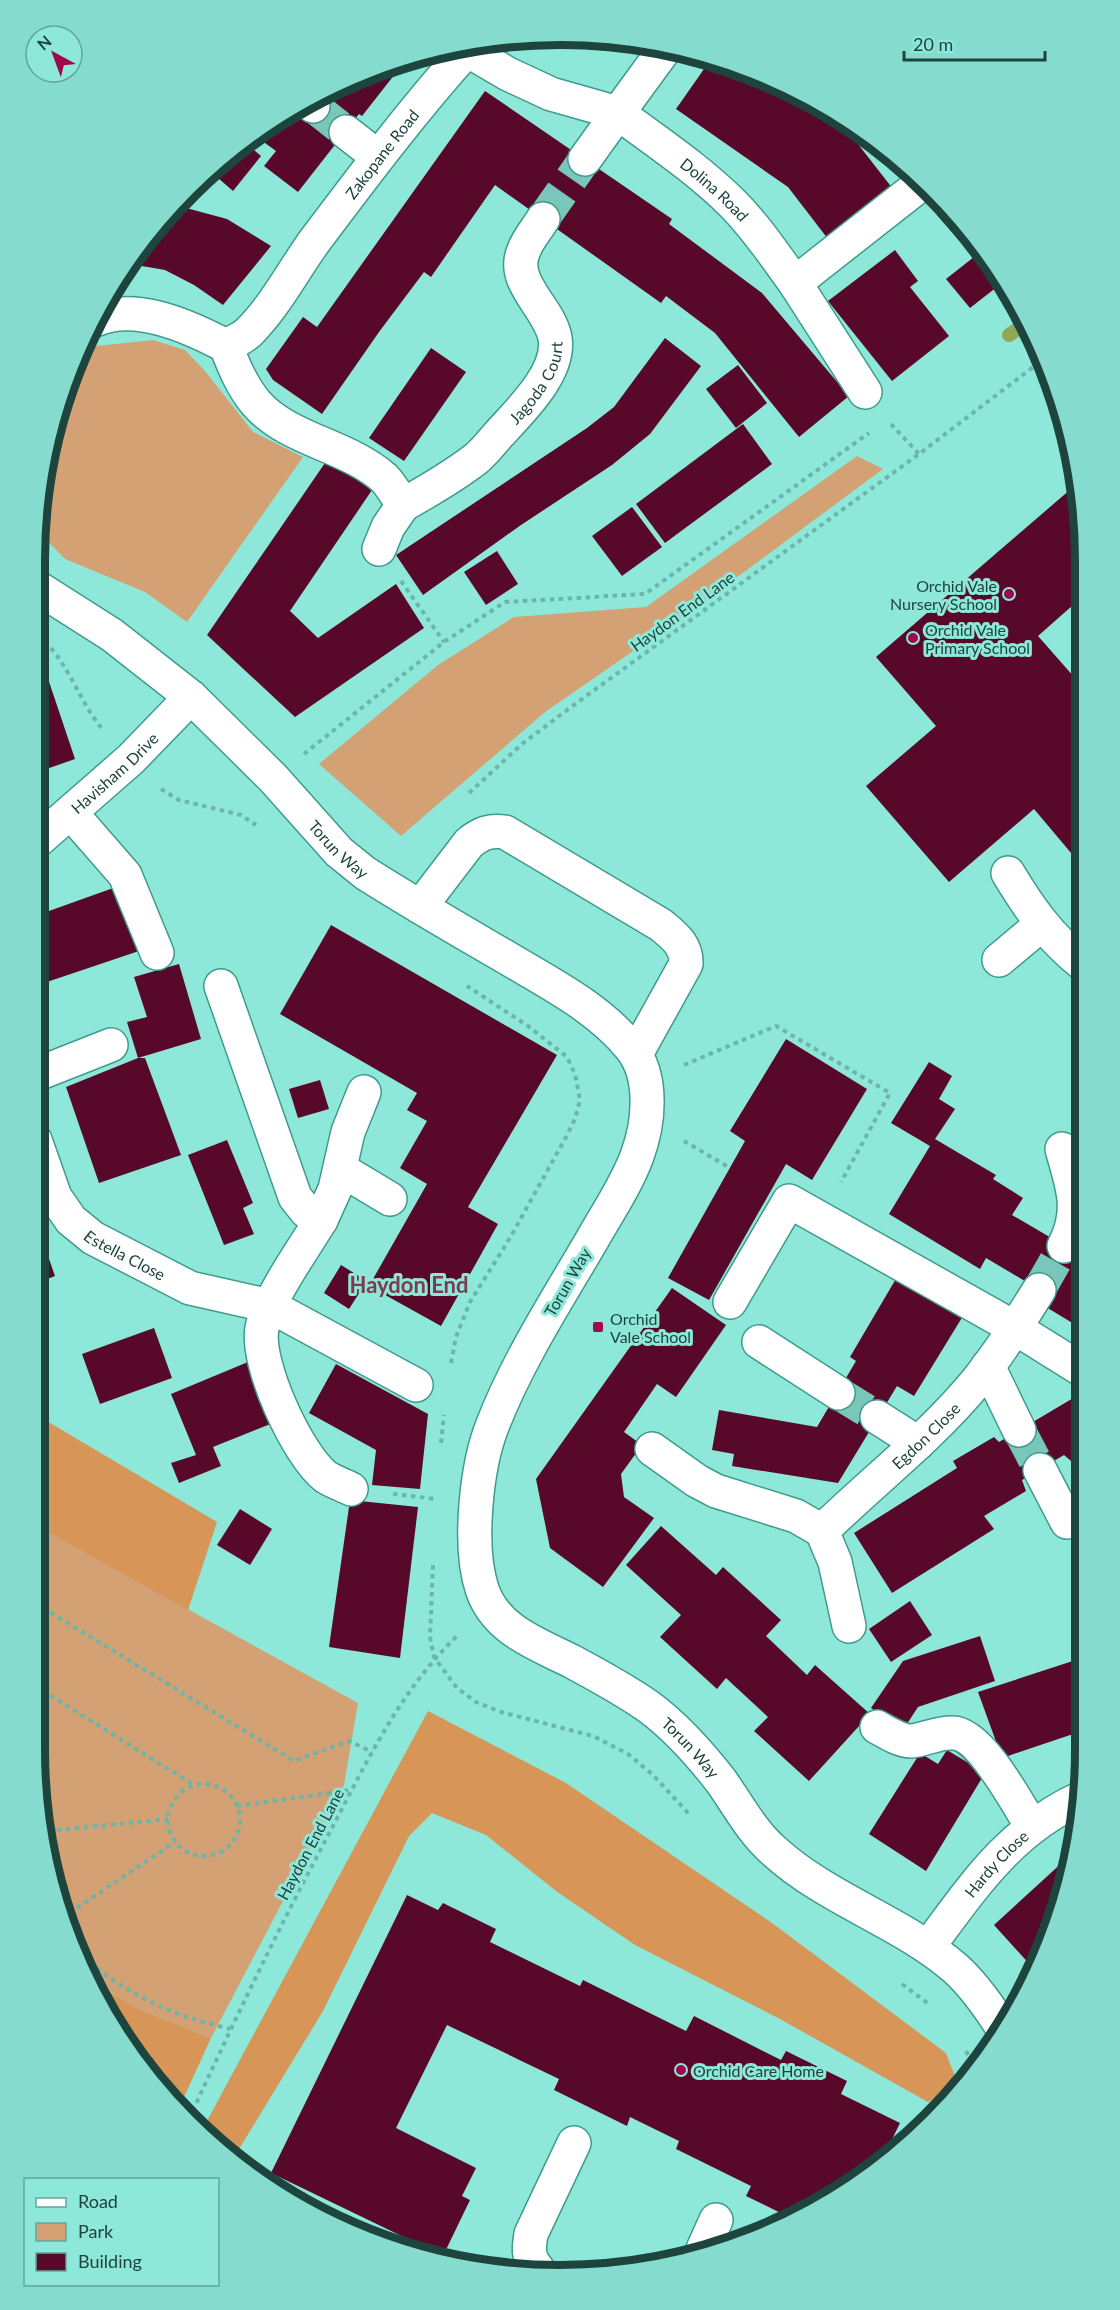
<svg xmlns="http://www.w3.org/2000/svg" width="1120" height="2310" viewBox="0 0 1120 2310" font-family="Lato,sans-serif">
  <rect width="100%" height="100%" fill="#8ee8d9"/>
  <g fill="#d4a174">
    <polygon points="153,340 185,350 205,371 253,432 303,457 187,622 145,592 65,559 37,530 45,457 74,361 96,346"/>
    <polygon points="857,456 883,469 694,609 545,712 401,836 319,764 438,665 514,617 646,607"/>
    <polygon points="35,1525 358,1703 344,1785 211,2038 134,2007 97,1984 63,1919 35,1750"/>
  </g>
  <g fill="#d79557">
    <polygon points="35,1414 217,1522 188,1610 35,1525"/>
    <polygon points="428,1711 566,1783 772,1923 946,2053 958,2084 928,2102 780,2019 635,1945 556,1891 486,1835 432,1813 409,1836 323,2011 233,2159 213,2145 201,2132"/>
    <polygon points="97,1984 134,2007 211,2038 179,2108 143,2070"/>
  </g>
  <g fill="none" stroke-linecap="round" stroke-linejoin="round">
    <polyline stroke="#90a755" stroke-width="14" points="1009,335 1025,324"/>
  </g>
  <g fill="#58092a">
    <polygon points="711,59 761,75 796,94 847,130 893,189 828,239 788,187 676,109"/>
    <polygon points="406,60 362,116 359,114 298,192 264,166 276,151 254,135 268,123 359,74"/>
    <polygon points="485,91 672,219 669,224 762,293 849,396 799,437 715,333 666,296 661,303 495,185 431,277 424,272 379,332 322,414 273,380 266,369 303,317 317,327"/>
    <polygon points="245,142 261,156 233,191 210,171"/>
    <polygon points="175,205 227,219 271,246 223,305 194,285 165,270 136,265 125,266"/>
    <polygon points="945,208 980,245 970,253 937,215"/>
    <polygon points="895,250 918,281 910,287 949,336 892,381 828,301"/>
    <polygon points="979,253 1002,283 970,308 946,279"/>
    <polygon points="665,338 701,366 650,434 612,465 521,525 423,595 396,555 587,428 614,407"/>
    <polygon points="431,348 466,372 404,461 369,438"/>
    <polygon points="738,365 767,403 736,428 706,389"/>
    <polygon points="743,424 772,464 665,543 636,504"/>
    <polygon points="327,460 372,490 290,611 318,638 396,584 424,628 295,717 207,635"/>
    <polygon points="1079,482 1081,491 1081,598 1038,636 1082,686 1082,866 1034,809 949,882 866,786 936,726 876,657"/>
    <polygon points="632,507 662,547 622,576 592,536"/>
    <polygon points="497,551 518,584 486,605 464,572"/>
    <polygon points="35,644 37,646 75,759 35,773"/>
    <polygon points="116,887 139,951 35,986 35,916"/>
    <polygon points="331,925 557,1055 468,1207 498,1224 441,1326 369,1286 427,1184 400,1168 427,1121 407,1110 417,1093 280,1014"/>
    <polygon points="179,964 201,1039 138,1058 127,1022 147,1017 134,977"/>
    <polygon points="786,1039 867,1089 812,1180 786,1164 709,1300 668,1278 745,1141 730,1131"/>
    <polygon points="138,1058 145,1058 181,1155 99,1183 66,1087"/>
    <polygon points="929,1062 952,1076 939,1099 955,1109 935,1139 996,1175 993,1179 1023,1198 1012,1215 1077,1253 1084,1242 1084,1330 1046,1307 1052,1297 986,1258 980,1269 889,1214 930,1146 891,1123"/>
    <polygon points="320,1080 329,1109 298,1118 289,1089"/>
    <polygon points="227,1140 253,1203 243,1208 254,1234 224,1245 188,1155"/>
    <polygon points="35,1219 55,1276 35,1284"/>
    <polygon points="341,1265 367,1281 349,1309 324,1293"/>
    <polygon points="897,1277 963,1316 914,1396 897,1386 838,1483 732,1466 734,1454 712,1450 719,1410 817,1427 856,1361 850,1357"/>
    <polygon points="672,1288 726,1325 676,1397 657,1384 624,1432 642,1445 621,1474 624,1497 654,1518 603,1587 550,1548 536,1479"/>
    <polygon points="154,1328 172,1378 100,1404 82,1354"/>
    <polygon points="248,1362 273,1423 213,1447 221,1466 179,1483 171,1463 196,1455 171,1394"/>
    <polygon points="336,1364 428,1414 420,1489 372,1485 376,1450 309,1413"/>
    <polygon points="1075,1397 1084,1404 1084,1472 1064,1455 1022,1480 1026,1491 984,1516 994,1529 892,1593 854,1533 957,1468 953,1461 994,1437 999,1442"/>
    <polygon points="350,1500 418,1507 400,1658 329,1647"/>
    <polygon points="240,1509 272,1529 250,1565 217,1545"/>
    <polygon points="661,1526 716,1575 723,1567 781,1620 766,1636 807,1675 815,1665 870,1714 809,1781 754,1731 768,1717 726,1678 717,1689 660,1637 681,1615 626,1565"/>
    <polygon points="910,1601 932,1635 891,1662 869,1629"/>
    <polygon points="980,1636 995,1681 918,1707 903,1730 871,1708 903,1661"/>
    <polygon points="1085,1657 1085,1730 1002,1758 978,1692"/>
    <polygon points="947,1750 985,1773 926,1871 869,1834 920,1753 938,1764"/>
    <polygon points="1065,1860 1071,1867 1045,1951 1034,1969 994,1925"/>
    <polygon points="407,1895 438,1910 443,1903 496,1929 490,1942 580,1986 583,1980 686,2031 694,2016 781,2060 786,2051 847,2081 841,2094 900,2123 878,2168 795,2220 746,2196 751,2186 676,2149 679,2141 630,2117 627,2126 554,2090 559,2079 447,2025 396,2128 476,2168 462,2196 470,2200 443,2256 271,2173"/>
  </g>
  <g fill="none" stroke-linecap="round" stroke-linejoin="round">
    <g stroke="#78c7ba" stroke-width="33" stroke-dasharray="33 16" stroke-linecap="butt">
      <polyline points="313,106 346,132"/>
      <polyline points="543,219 585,159"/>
      <polyline points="1039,1290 1064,1246"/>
      <polyline points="838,1393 877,1417"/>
      <polyline points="1019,1430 1040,1470"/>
    </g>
    <g stroke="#3e9b8e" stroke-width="36">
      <g id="minor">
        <polyline points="308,102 313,106"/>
        <polyline points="346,132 378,157"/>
        <path id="s1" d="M 585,159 L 618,113 C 657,142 698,169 733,204 C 757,228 775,256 795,283 L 921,184"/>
        <polyline points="795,283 865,392"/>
        <path id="s2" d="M 95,320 C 136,302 190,327 226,346 C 233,342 243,338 249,332 C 276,305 294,269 316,239 C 365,174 413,110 467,50 L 508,74 L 551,94 L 618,113 L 667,46"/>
        <path id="s3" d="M 226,346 C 234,367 242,386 256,403 C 288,440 347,445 384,478 C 391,485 397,496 403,505 C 428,491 454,476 477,458 C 485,451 492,442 499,434 C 520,411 561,372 555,338 C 550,308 509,282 524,250 C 528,239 537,229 543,219"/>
        <polyline points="379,549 388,527 403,505"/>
        <path id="s4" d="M 35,586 L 112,635 L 191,697 L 273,778 L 339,852 L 365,873 C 412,903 461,931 509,959 C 551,984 600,1009 631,1048 C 654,1077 649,1124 637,1156 C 626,1186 607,1213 592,1240 C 557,1300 518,1360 493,1424 C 476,1466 468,1546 482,1589 C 496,1631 538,1644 573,1662 C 599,1676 625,1690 649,1707 C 676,1727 700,1754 721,1781 C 738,1805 752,1832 774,1851 C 828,1900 900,1921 955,1968 C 973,1984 987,2004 1000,2024"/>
        <polyline points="71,813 125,875 157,953"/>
        <path id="s5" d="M 35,843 L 131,759 L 191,697"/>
        <path d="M 1008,873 C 1029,908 1050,938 1083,964"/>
        <path d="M 420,907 L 469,843 C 481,833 490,830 505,832 L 661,925 C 674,936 687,945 686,964 L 636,1054"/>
        <polyline points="999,960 1042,924"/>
        <polyline points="221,986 295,1197 306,1211 321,1220 335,1189 348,1132 364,1092"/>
        <polyline points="35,1075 111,1045"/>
        <path id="s6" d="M 35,1140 L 55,1197 L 71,1220 L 93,1238 L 190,1288 L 270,1306 L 416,1385"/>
        <path d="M 1062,1149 C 1072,1186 1083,1209 1064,1246"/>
        <polyline points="340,1169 390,1199"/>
        <path d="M 321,1220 C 304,1248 268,1298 262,1328 C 255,1363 298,1456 326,1477 C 334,1482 343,1485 351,1489"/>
        <polyline points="730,1302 789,1201 1015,1328 1084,1371"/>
        <polyline points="759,1342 838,1393"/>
        <polyline points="988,1366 1019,1430"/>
        <polyline points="877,1417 918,1443"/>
        <polyline points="652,1449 697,1481 716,1491 796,1516 822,1531 835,1562 849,1626"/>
        <polyline points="1040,1470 1067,1522"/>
        <path id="s7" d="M 822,1531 C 873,1481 931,1437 977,1381 C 1000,1352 1020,1321 1039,1290"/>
        <path d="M 877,1727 C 886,1732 900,1741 911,1741 C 925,1740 938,1732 953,1733 C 980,1733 1018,1804 1032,1827"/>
        <path id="s8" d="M 928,1947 C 973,1887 1009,1831 1081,1798"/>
        <polyline points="703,2249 716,2220"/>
        <path d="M 537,2268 C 527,2257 529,2247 531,2234 L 574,2143"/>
      </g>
    </g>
    <g stroke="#6bb5a9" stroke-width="4" stroke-dasharray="4.5 4.5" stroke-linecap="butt">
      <polyline points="891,424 919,454"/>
      <polyline points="401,581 444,642"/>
      <path d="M 51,648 C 72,673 82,705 103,730"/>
      <polyline points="304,754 444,642 505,602 645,594 869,433"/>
      <polyline points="161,789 179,800 241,815 256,825"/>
      <polyline points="469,793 522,744 567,710 919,454 1045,358"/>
      <polyline points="684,1065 776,1026 890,1093 841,1182"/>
      <polyline points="684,1141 730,1168"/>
      <polyline points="451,1363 456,1337 470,1302 510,1238 566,1137 575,1119 580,1100 575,1074 567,1057 528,1026 467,986"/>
      <polyline points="441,1443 444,1415"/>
      <polyline points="393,1494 436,1499"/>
      <polyline points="433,1565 430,1637 434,1657 457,1688 476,1702 501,1712 593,1736 628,1754 653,1775 690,1815"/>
      <polyline points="35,1603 294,1761 349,1741 372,1752"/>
      <polyline points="35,1686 194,1785"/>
      <circle cx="204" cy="1820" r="36"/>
      <polyline points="237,1806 351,1790"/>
      <polyline points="48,1831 168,1819"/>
      <polyline points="62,1918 175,1842"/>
      <path d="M 83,1957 C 110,1980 142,2000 176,2013 C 193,2020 212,2024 230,2029"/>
      <polyline points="902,1984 930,2005"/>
      <polyline points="966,2051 974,2066"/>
      <path d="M 189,2119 C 234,2021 281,1923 332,1828 C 368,1759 402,1688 459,1634"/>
    </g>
    <use href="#minor" stroke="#fff" stroke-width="33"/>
  </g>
  <g fill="#9f074e" stroke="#8ee8d9" stroke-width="2">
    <circle cx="1009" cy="594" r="6"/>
    <circle cx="913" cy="638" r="6"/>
    <rect x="592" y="1321" width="12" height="12" rx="3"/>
    <circle cx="681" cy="2070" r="6"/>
  </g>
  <g text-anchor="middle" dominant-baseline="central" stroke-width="6" stroke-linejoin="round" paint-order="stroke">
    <g font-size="16" fill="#1e443e" stroke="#8ee8d9">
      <text stroke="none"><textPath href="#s2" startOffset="387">Zakopane Road</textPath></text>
      <text stroke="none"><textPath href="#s1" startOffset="180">Dolina Road</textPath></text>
      <text stroke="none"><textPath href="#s3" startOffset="432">Jagoda Court</textPath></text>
      <text transform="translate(682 611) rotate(-36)">Haydon End Lane</text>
      <text stroke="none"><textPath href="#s5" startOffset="106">Havisham Drive</textPath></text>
      <text stroke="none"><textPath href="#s4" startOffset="404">Torun Way</textPath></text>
      <text stroke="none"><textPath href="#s6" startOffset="153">Estella Close</textPath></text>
      <text transform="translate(567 1282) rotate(-60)">Torun Way</text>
      <text stroke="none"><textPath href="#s7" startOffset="141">Egdon Close</textPath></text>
      <text stroke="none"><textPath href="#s4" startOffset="1611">Torun Way</textPath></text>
      <text transform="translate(310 1844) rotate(-62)">Haydon End Lane</text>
      <text stroke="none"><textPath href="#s8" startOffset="108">Hardy Close</textPath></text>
    </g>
    <g font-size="16" fill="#1e443e" stroke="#8ee8d9" text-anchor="start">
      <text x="997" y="585" text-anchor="end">Orchid Vale<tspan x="997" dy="18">Nursery School</tspan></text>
      <text x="925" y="629">Orchid Vale<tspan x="925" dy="18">Primary School</tspan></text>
      <text x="610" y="1318">Orchid<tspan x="610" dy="18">Vale School</tspan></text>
      <text x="693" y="2070">Orchid Care Home</text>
    </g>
    <g font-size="22" font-weight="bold" fill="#803a4f" stroke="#8ee8d9">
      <text x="409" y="1284">Haydon End</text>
    </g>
  </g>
  <path d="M0 0H1120V2310H0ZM560 45H560A515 515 0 0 1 1075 560V1750A515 515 0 0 1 560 2265H560A515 515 0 0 1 45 1750V560A515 515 0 0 1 560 45Z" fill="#85dbcd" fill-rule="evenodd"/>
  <path fill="none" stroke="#1e443e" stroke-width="8" d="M560 45H560A515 515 0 0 1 1075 560V1750A515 515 0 0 1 560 2265H560A515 515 0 0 1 45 1750V560A515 515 0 0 1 560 45Z"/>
  <rect x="24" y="2178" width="195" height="108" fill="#8ee8d9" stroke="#61a69b" stroke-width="1.5"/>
  <rect x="36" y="2198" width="30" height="9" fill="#ffffff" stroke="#61a69b" stroke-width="1.5"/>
  <text x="78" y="2208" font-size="18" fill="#1e443e">Road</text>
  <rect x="36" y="2223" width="30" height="18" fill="#d4a174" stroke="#61a69b" stroke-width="1.5"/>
  <text x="78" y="2238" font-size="18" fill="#1e443e">Park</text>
  <rect x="36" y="2253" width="30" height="18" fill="#58092a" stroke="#61a69b" stroke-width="1.5"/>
  <text x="78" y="2268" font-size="18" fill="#1e443e">Building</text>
  <g transform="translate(54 54) rotate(319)"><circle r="28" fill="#8ee8d9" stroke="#61a69b" stroke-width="1.5"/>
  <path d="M0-4.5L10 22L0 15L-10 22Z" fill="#9f074e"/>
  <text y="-9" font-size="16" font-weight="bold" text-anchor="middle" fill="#1e443e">N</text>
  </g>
  <path d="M904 51v9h141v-9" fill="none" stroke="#1e443e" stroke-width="3"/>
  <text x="913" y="51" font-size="18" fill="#1e443e" stroke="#8ee8d9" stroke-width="4.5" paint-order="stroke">20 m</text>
</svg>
